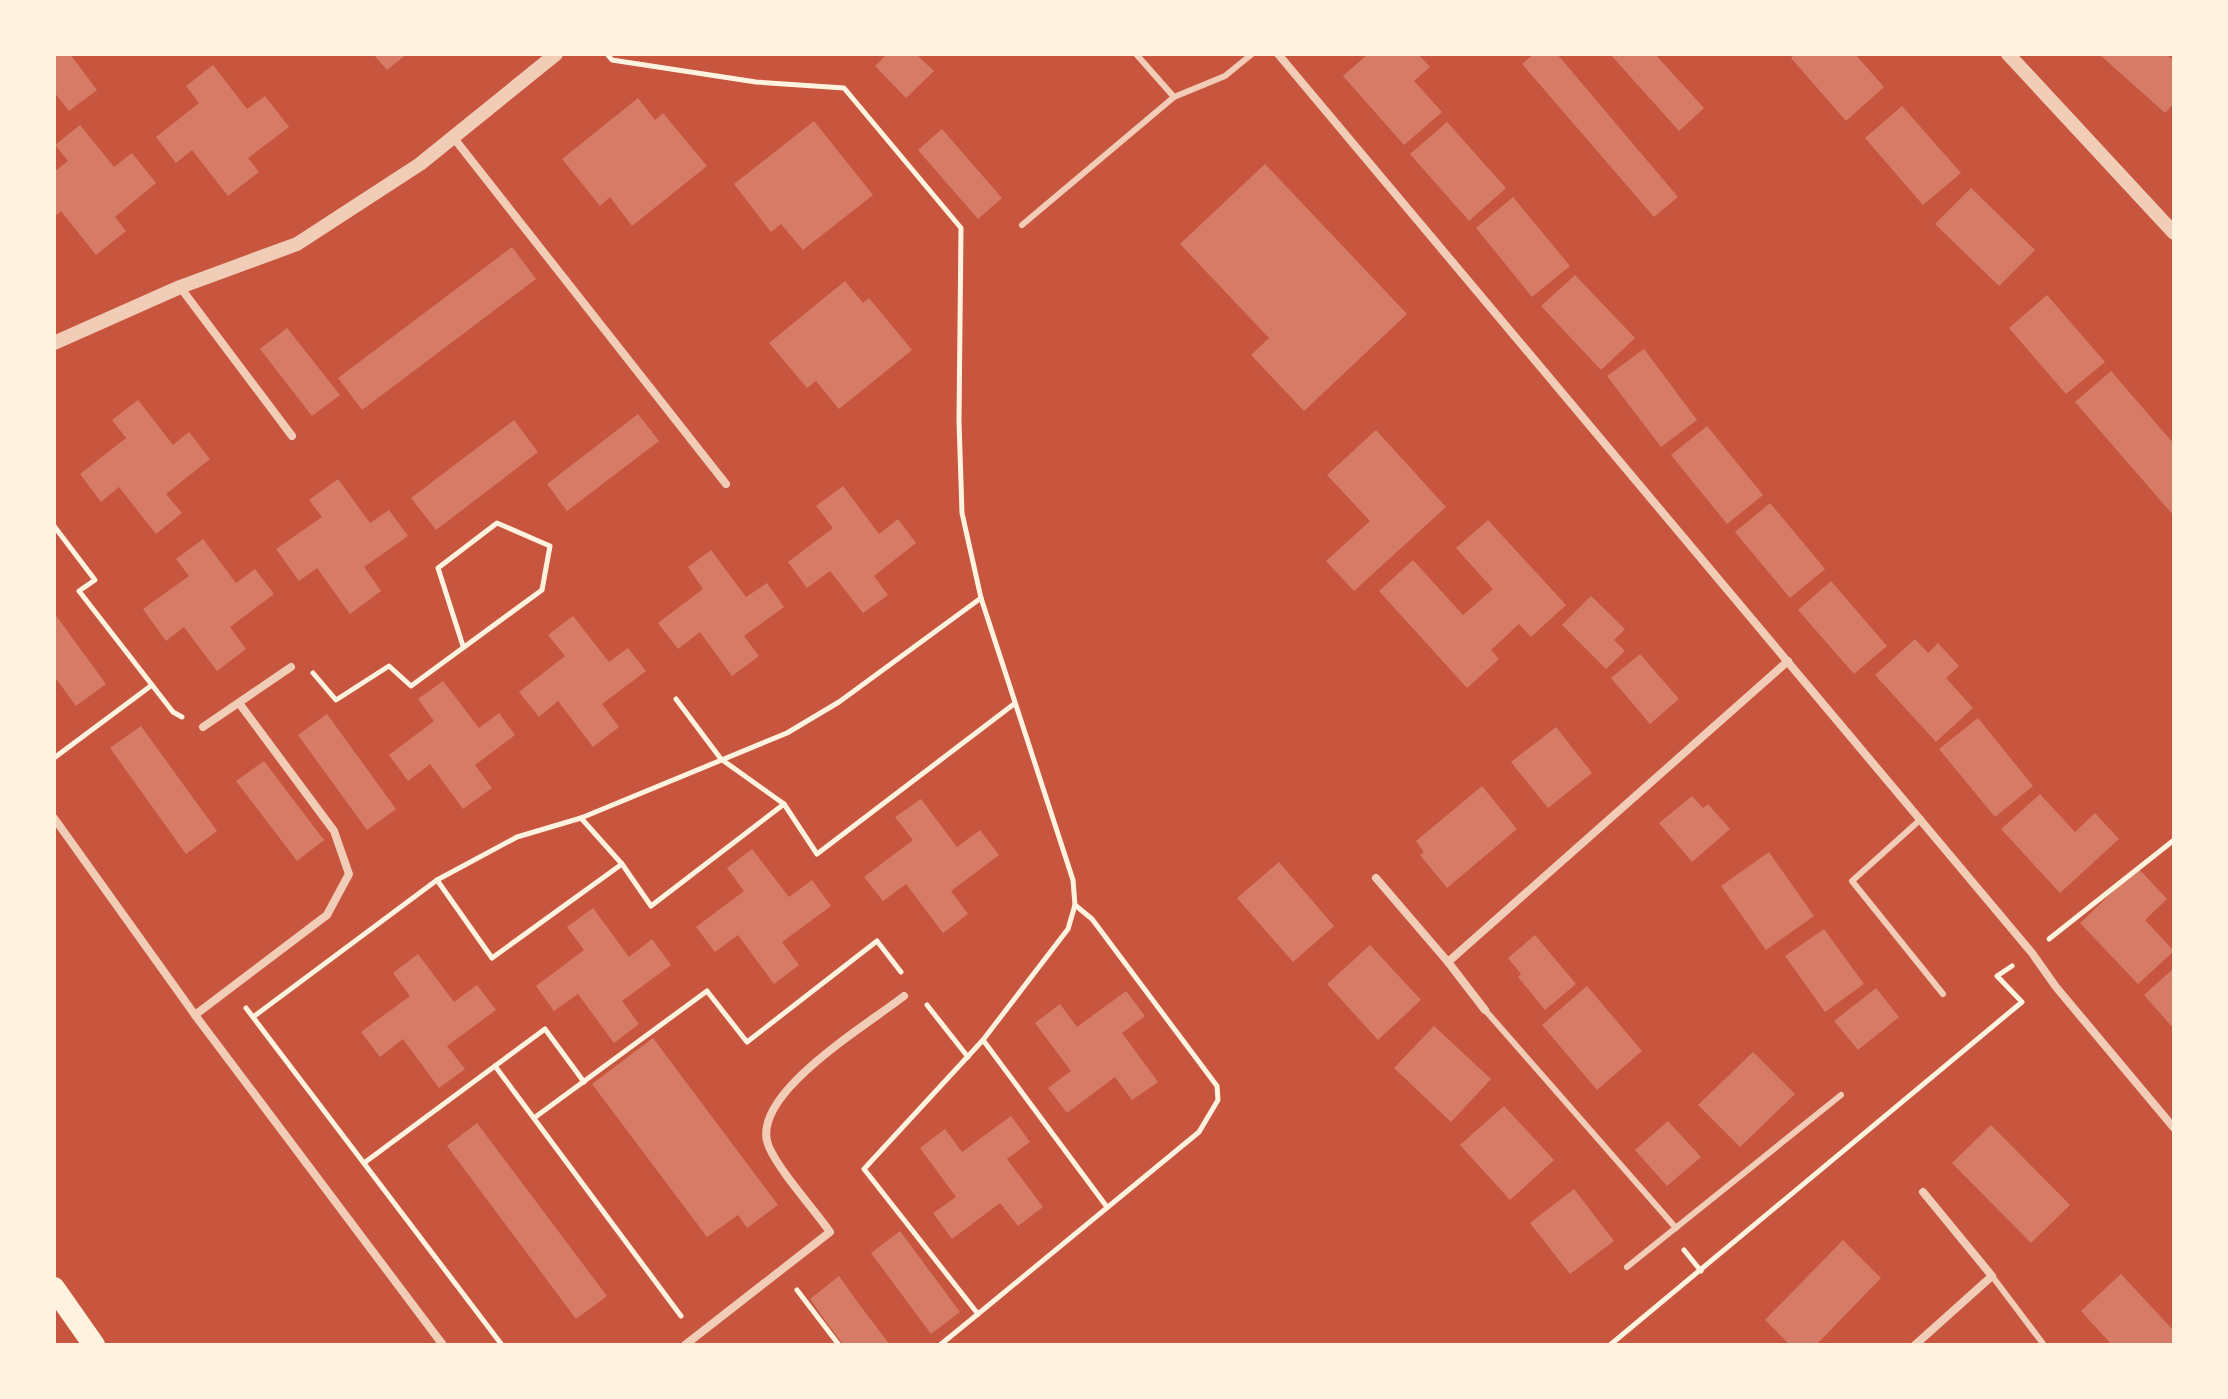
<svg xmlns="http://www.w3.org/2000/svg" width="2228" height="1399" viewBox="0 0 2228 1399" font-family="Bitter,serif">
  <rect width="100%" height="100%" fill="#c8553d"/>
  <g fill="#d67c66">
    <polygon points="54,54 70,54 97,90 69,111 54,92"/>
    <polygon points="373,54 407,54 387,70"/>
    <polygon points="887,54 916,54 934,71 906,98 875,66"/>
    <polygon points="1368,54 1418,54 1430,67 1414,81 1442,112 1404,145 1343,76"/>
    <polygon points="1534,54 1557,54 1678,197 1654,217 1522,64"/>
    <polygon points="1610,54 1655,54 1704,108 1679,131"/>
    <polygon points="1795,54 1855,54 1884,87 1846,121 1791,58"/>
    <polygon points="2099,54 2166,54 2174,61 2174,103 2165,113"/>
    <polygon points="213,65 247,109 265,96 289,127 248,158 259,172 228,196 192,150 176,163 156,137 199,103 186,86"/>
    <polygon points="638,98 655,120 663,113 707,166 632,226 610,197 600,206 562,159"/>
    <polygon points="1902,106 1961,173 1923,205 1865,138"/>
    <polygon points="814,121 873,195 803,250 781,224 771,232 734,184"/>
    <polygon points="1447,122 1506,188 1469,221 1410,154"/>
    <polygon points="80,125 114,167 132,153 156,183 115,217 126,231 96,255 61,211 54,217 54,172 68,161 55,145"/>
    <polygon points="942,129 1002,198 978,219 918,150"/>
    <polygon points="1265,164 1407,314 1304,411 1251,355 1269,338 1180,244"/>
    <polygon points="1971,188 2035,250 1999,286 1935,224"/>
    <polygon points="1513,197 1570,266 1532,297 1476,228"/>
    <polygon points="512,247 536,279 362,410 338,378"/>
    <polygon points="1575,275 1635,338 1601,370 1541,306"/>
    <polygon points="845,281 863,303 869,298 912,350 839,409 816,381 807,388 769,343"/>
    <polygon points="2047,295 2105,362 2066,394 2009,328"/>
    <polygon points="287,328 340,395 312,416 260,349"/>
    <polygon points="1644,349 1697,420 1661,447 1607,376"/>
    <polygon points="2111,371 2174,444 2174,516 2075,402"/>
    <polygon points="138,400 173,445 189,432 210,459 166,494 182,513 156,534 119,487 101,502 80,474 126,438 112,420"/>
    <polygon points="638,414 659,441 567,511 547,484"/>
    <polygon points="514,420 538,452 436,530 411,498"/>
    <polygon points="1707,426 1763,495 1727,524 1671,455"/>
    <polygon points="1376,430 1446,507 1354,591 1326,561 1370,521 1327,475"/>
    <polygon points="338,479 370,523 389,510 408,536 364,567 381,591 350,614 317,568 299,581 276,549 322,517 309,500"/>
    <polygon points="843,486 879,534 898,519 916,543 874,576 888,595 863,613 830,571 807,588 788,562 833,528 816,506"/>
    <polygon points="1770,503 1825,569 1790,598 1735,532"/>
    <polygon points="1488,520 1566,605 1531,637 1519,624 1491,650 1499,659 1467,688 1379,591 1413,560 1463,615 1493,589 1456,548"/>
    <polygon points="203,539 236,583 255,569 274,594 230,627 246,649 217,671 184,627 166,641 143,609 189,576 176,559"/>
    <polygon points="711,550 746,597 767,583 784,607 744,636 759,656 732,676 700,632 678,649 658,623 703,589 688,567"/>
    <polygon points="1831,581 1887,646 1854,674 1798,610"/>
    <polygon points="1591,596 1625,629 1614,640 1625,651 1606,669 1562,625"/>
    <polygon points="54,613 106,684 76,706 54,676"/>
    <polygon points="573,616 609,662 628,648 646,671 602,704 619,727 593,747 558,701 539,717 519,692 565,656 548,635"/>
    <polygon points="1915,639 1928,653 1938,643 1959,666 1946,678 1973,708 1936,742 1875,675"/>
    <polygon points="1640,654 1679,699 1650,724 1611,678"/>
    <polygon points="443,681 479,728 499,713 515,735 475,765 492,788 463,809 430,764 408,781 389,755 434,721 418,699"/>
    <polygon points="327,714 396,809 367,830 298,735"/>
    <polygon points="1978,718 2033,786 1995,817 1939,749"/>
    <polygon points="141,726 217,831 186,854 110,748"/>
    <polygon points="1556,727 1592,773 1548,808 1511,762"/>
    <polygon points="264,761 324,840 297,861 236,781"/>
    <polygon points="1482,786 1517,829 1447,888 1420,855 1424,852 1416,841"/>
    <polygon points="2040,794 2075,832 2095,813 2119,839 2060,893 2001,829"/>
    <polygon points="1692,796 1703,808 1708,804 1730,829 1692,862 1659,823"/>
    <polygon points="921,799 957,847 980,830 999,855 951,891 968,914 943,933 906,884 883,901 864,877 913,840 895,817"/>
    <polygon points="752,849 789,897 812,880 831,906 782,942 799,965 774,984 738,935 715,952 696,927 744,891 727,868"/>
    <polygon points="1769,852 1814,916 1766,950 1721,886"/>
    <polygon points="1279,862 1334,926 1293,962 1237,898"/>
    <polygon points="2138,868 2167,899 2145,920 2174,951 2138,984 2080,923"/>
    <polygon points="593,908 629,957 652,939 671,965 622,1001 639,1024 614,1043 578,994 554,1011 536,986 584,950 567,927"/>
    <polygon points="1824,929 1864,984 1825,1012 1785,956"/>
    <polygon points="1535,935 1576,984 1545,1010 1518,977 1521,974 1508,958"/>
    <polygon points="1370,945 1421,1000 1378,1040 1327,984"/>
    <polygon points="418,954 454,1002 477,985 496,1010 447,1046 465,1069 439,1088 403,1039 380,1057 361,1032 410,996 393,973"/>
    <polygon points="2174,968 2174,1029 2144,995"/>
    <polygon points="1587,986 1642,1051 1597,1090 1542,1025"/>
    <polygon points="1876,988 1899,1017 1858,1050 1834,1021"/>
    <polygon points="1126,991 1145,1016 1122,1033 1158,1082 1132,1100 1115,1077 1067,1113 1048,1088 1071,1071 1035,1023 1060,1004 1077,1027"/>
    <polygon points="1434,1026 1491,1079 1451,1122 1394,1068"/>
    <polygon points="653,1038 778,1205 747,1228 738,1215 707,1237 592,1084"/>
    <polygon points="1753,1052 1795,1094 1740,1147 1698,1105"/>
    <polygon points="1504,1106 1554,1160 1510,1200 1460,1145"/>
    <polygon points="1011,1116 1030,1142 1007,1159 1043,1207 1018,1226 1000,1203 952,1239 933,1213 956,1197 920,1148 945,1129 962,1152"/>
    <polygon points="1668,1121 1701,1157 1667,1186 1635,1150"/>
    <polygon points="477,1123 607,1296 576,1319 447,1146"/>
    <polygon points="1991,1125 2070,1205 2031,1243 1952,1163"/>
    <polygon points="1574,1189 1614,1241 1570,1274 1530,1223"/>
    <polygon points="900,1231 960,1312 931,1334 871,1253"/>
    <polygon points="1843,1240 1881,1278 1816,1345 1790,1345 1765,1320"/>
    <polygon points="2121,1274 2174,1331 2174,1345 2112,1345 2081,1311"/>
    <polygon points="839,1276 859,1304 890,1345 844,1345 829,1326 810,1299"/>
  </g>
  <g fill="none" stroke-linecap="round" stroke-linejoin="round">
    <g stroke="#fff3e0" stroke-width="5">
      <polyline points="607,54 612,60 756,82 844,88 961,228 959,421 962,513 981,598 1073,880 1075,905 1068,929 983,1040 864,1169 978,1314 940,1345"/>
      <polyline points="54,526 95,580 79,591 173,712 182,717"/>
      <polyline points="313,673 336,700 389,666 411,686 542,590 550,546 497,523 438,568 463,646"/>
      <polyline points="676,699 721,759 784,804 817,854 1014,704"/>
      <polyline points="54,758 152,685"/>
      <polyline points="581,818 622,864 651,906 784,804"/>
      <polyline points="437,880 492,958 622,864"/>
      <polyline points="2049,939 2174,840"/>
      <polyline points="927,1005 968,1057"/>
      <polyline points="246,1008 502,1345"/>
      <polyline points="253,1017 437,880 517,837 581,818 787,733 839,702 981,598"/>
      <polyline points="983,1040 1107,1207"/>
      <polyline points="495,1066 681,1316"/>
      <polyline points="534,1118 707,991 747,1042 877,941 901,972"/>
      <polyline points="364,1163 545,1029 584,1082"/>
      <polyline points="1684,1250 1701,1271"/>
      <polyline points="797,1290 839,1345"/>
      <polyline points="978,1314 1199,1132 1218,1100 1217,1086 1092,919 1075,905"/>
      <polyline points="1610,1345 2022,1002 1997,976 2012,966"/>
    </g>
    <g stroke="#f1ccb7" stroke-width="6">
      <polyline points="1174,97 1225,76 1252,54"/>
      <polyline points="1022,225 1174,97 1136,54"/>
      <polyline points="1921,819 1852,881 1943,994"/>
      <polyline points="1485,1010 1676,1228"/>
      <polyline points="1627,1267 1841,1095"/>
      <polyline points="1992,1276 2044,1345"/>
    </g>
    <g stroke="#f1ccb7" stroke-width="8">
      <polyline points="1278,54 2032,953 2056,987 2174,1128"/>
      <polyline points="453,137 726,484"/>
      <polyline points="180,287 292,436"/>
      <polyline points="203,727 291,667"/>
      <polyline points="54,818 195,1015 443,1345"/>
      <polyline points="1376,878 1448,962"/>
      <polyline points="1485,1010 1448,962 1788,661"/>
      <polyline points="195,1015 327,915 349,874 334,831 239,703"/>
      <path d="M 685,1345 L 830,1232 C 814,1209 780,1172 769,1147 C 746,1096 869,1024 904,996"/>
      <polyline points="1915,1345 1992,1276 1923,1192"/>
    </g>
    <g stroke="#f1ccb7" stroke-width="14">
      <polyline points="2008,54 2174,233"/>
      <polyline points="54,343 180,287 297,244 420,164 556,54"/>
    </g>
    <polyline stroke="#fff3e0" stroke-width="22" points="54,1288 94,1345"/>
  </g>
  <rect width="2228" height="1399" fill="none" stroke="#fff3e0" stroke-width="112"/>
</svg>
